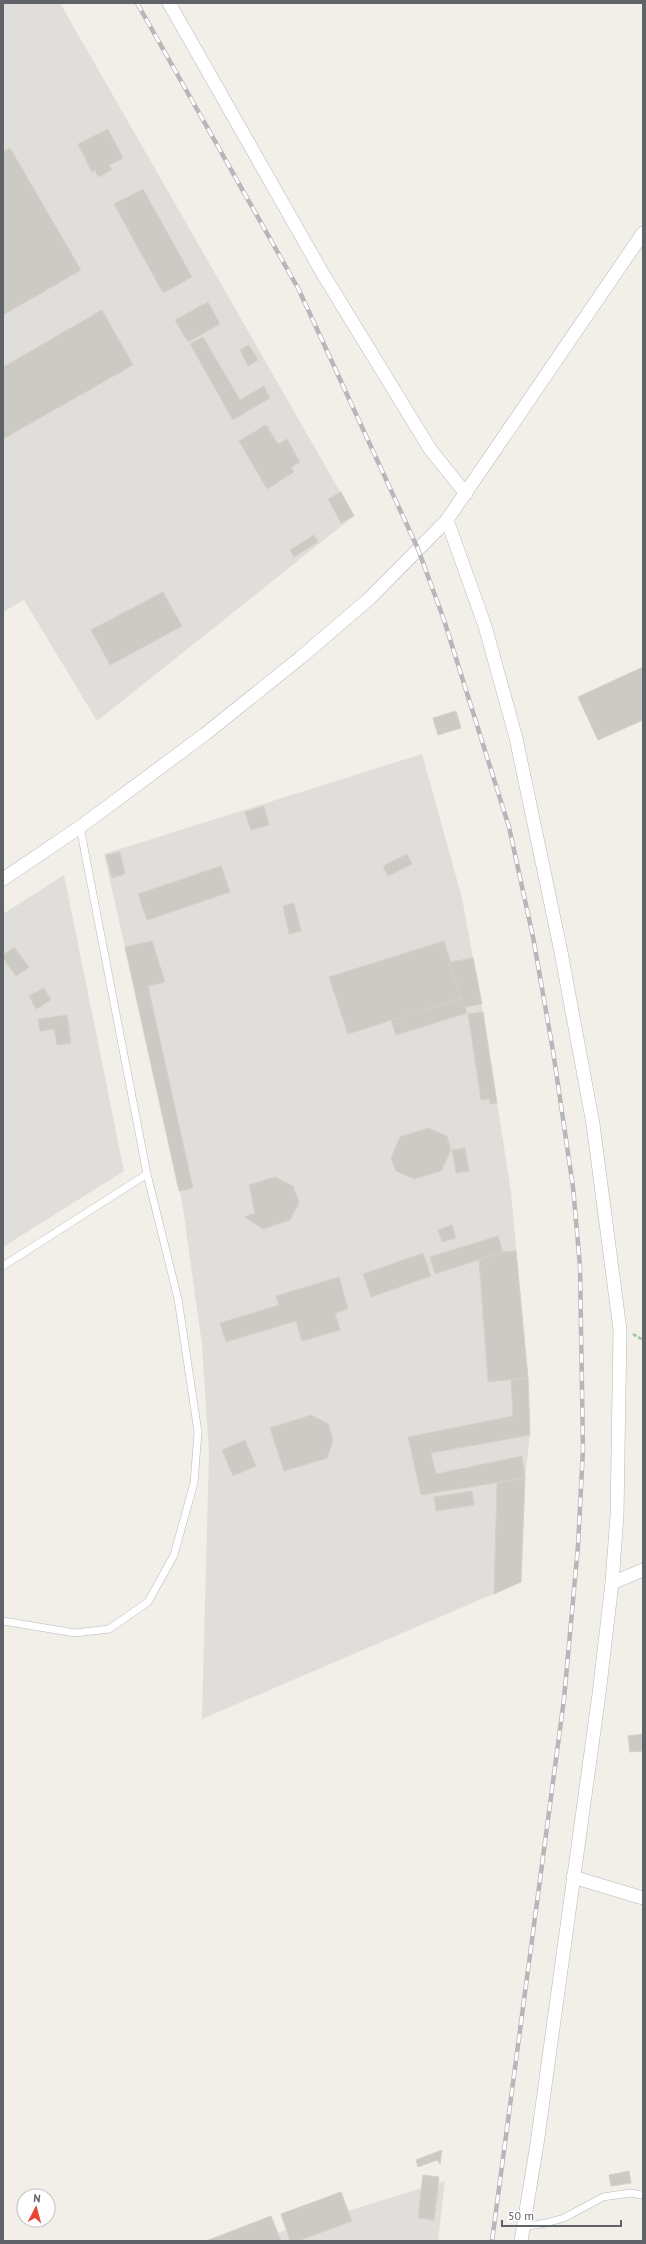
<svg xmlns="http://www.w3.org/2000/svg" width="646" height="2244" viewBox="0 0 646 2244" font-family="'PT Sans',sans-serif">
  <rect width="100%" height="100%" fill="#f1efe8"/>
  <g fill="#e0deda">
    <polygon points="3,3 60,3 354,516 97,721 24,600 3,612"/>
    <polygon points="422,754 462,898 483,1012 511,1192 528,1378 530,1435 525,1478 521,1582 202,1719 209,1453 202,1345 182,1201 104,854"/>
    <polygon points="64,875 124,1171 3,1247 3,914"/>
    <polygon points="445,2181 438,2241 251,2241"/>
  </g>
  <g fill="#cccac5" stroke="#d6d1c6">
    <polygon points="108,129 123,158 109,165 112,170 98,177 95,170 92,172 78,144"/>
    <polygon points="10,148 81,270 3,315 3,152"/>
    <polygon points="143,189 192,277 163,293 114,204"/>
    <polygon points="208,302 220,324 188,342 175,320"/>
    <polygon points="102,310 133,365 3,439 3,367"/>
    <polygon points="203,337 240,400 264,386 270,398 233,420 190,344"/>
    <polygon points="249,345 258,360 248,366 240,350"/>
    <polygon points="266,425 278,444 287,439 300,462 291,467 294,472 267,489 239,441"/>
    <polygon points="341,492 354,516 341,523 328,499"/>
    <polygon points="314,535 318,542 294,557 290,550"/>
    <polygon points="163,592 182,626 110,665 91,630"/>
    <polygon points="643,667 643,720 598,740 578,697"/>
    <polygon points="456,711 461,728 438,735 433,718"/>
    <polygon points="264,806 269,825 251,830 245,812"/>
    <polygon points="120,852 125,874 112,878 106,855"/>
    <polygon points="407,854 412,864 388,876 383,866"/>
    <polygon points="221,866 230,892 147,920 138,894"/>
    <polygon points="294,903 301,931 289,934 283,906"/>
    <polygon points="152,941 165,982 148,986 193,1188 179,1191 125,947"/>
    <polygon points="444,941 462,998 348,1034 329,977"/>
    <polygon points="14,947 29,967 16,976 3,958 3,955"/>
    <polygon points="473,958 482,1004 464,1007 450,962"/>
    <polygon points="44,988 51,1000 36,1009 29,996"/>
    <polygon points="462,998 467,1013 396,1035 391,1020"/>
    <polygon points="483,1012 497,1103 490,1104 489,1099 481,1100 468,1014"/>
    <polygon points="67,1015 71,1043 57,1045 54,1029 40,1031 38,1019"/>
    <polygon points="428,1128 447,1136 451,1150 441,1171 414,1179 396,1171 391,1158 400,1137"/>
    <polygon points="465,1148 469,1171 456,1173 452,1150"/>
    <polygon points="275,1177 293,1186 299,1202 290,1220 263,1229 244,1217 255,1213 249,1185"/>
    <polygon points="452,1225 456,1238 442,1242 438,1230"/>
    <polygon points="498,1236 503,1252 435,1274 430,1257"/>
    <polygon points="516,1251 528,1378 488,1382 479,1260 503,1252"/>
    <polygon points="423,1253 431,1276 371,1297 363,1274"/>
    <polygon points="339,1277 348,1309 335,1313 340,1330 302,1341 296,1321 226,1342 220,1323 279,1305 276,1296"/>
    <polygon points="528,1378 530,1435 431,1453 436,1474 522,1456 525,1478 421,1495 408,1437 513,1416 511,1380"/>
    <polygon points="311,1415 328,1424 333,1440 327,1458 284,1471 270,1428"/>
    <polygon points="245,1440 256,1466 233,1476 222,1450"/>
    <polygon points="525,1478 521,1582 494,1594 497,1483"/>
    <polygon points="472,1491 474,1505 436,1511 434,1497"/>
    <polygon points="643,1734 643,1751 630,1752 628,1736"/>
    <polygon points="442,2150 440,2164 437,2160 418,2167 416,2160"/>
    <polygon points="629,2171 631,2183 611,2186 609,2175"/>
    <polygon points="423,2175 439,2177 434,2220 418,2218"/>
    <polygon points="341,2192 352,2221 298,2241 290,2241 281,2214"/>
    <polygon points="271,2216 281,2241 206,2241"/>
  </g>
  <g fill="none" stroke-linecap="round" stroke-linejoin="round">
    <g stroke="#b5b8bc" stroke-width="8">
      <g id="lane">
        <polyline points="3,1266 147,1174 80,827"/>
        <polyline points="3,1621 75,1633 109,1629 148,1602 174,1555 194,1483 198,1432 178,1299 147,1174"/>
        <polyline points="523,2227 546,2223 564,2218 603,2197 630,2193 643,2195"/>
      </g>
    </g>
    <g stroke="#b5b8bc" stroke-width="14">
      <g id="street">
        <polyline points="169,3 323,274 430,449 466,494"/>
        <polyline points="447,520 485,626 516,738 561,952 593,1124 620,1330 617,1515 612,1583 599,1694 537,2144 521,2241"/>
        <polyline points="3,879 80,827 204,735 300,658 370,598 447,520 643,233"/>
        <polyline points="612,1583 643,1570"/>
        <polyline points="573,1877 643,1898"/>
      </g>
    </g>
    <polyline stroke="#9cc7a9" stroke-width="2.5" stroke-dasharray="4 2" stroke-linecap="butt" points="633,1334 643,1340"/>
    <use href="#lane" stroke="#fff" stroke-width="7"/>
    <use href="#street" stroke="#fff" stroke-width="13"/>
    <g stroke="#b6b7b8" stroke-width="4.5">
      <polyline id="rail" points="137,3 299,290 418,549 444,620 509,827 533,937 553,1051 573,1187 580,1266 583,1449 578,1546 564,1699 492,2241"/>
    </g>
    <use href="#rail" stroke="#fff" stroke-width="3" stroke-dasharray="9" stroke-linecap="butt"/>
  </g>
  <rect width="646" height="2244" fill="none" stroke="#5f6368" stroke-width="8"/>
  <g transform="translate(36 2208) rotate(6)"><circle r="19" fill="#ffffff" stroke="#bfc1c3"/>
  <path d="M0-3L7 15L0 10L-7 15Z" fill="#ea4335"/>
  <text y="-6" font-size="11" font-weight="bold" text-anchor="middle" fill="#5f6368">N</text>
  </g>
  <path d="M502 2220v6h119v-6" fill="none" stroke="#5f6368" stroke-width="2"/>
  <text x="508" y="2220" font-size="12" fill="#5f6368" stroke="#ffffff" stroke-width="3" paint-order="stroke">50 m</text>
</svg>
